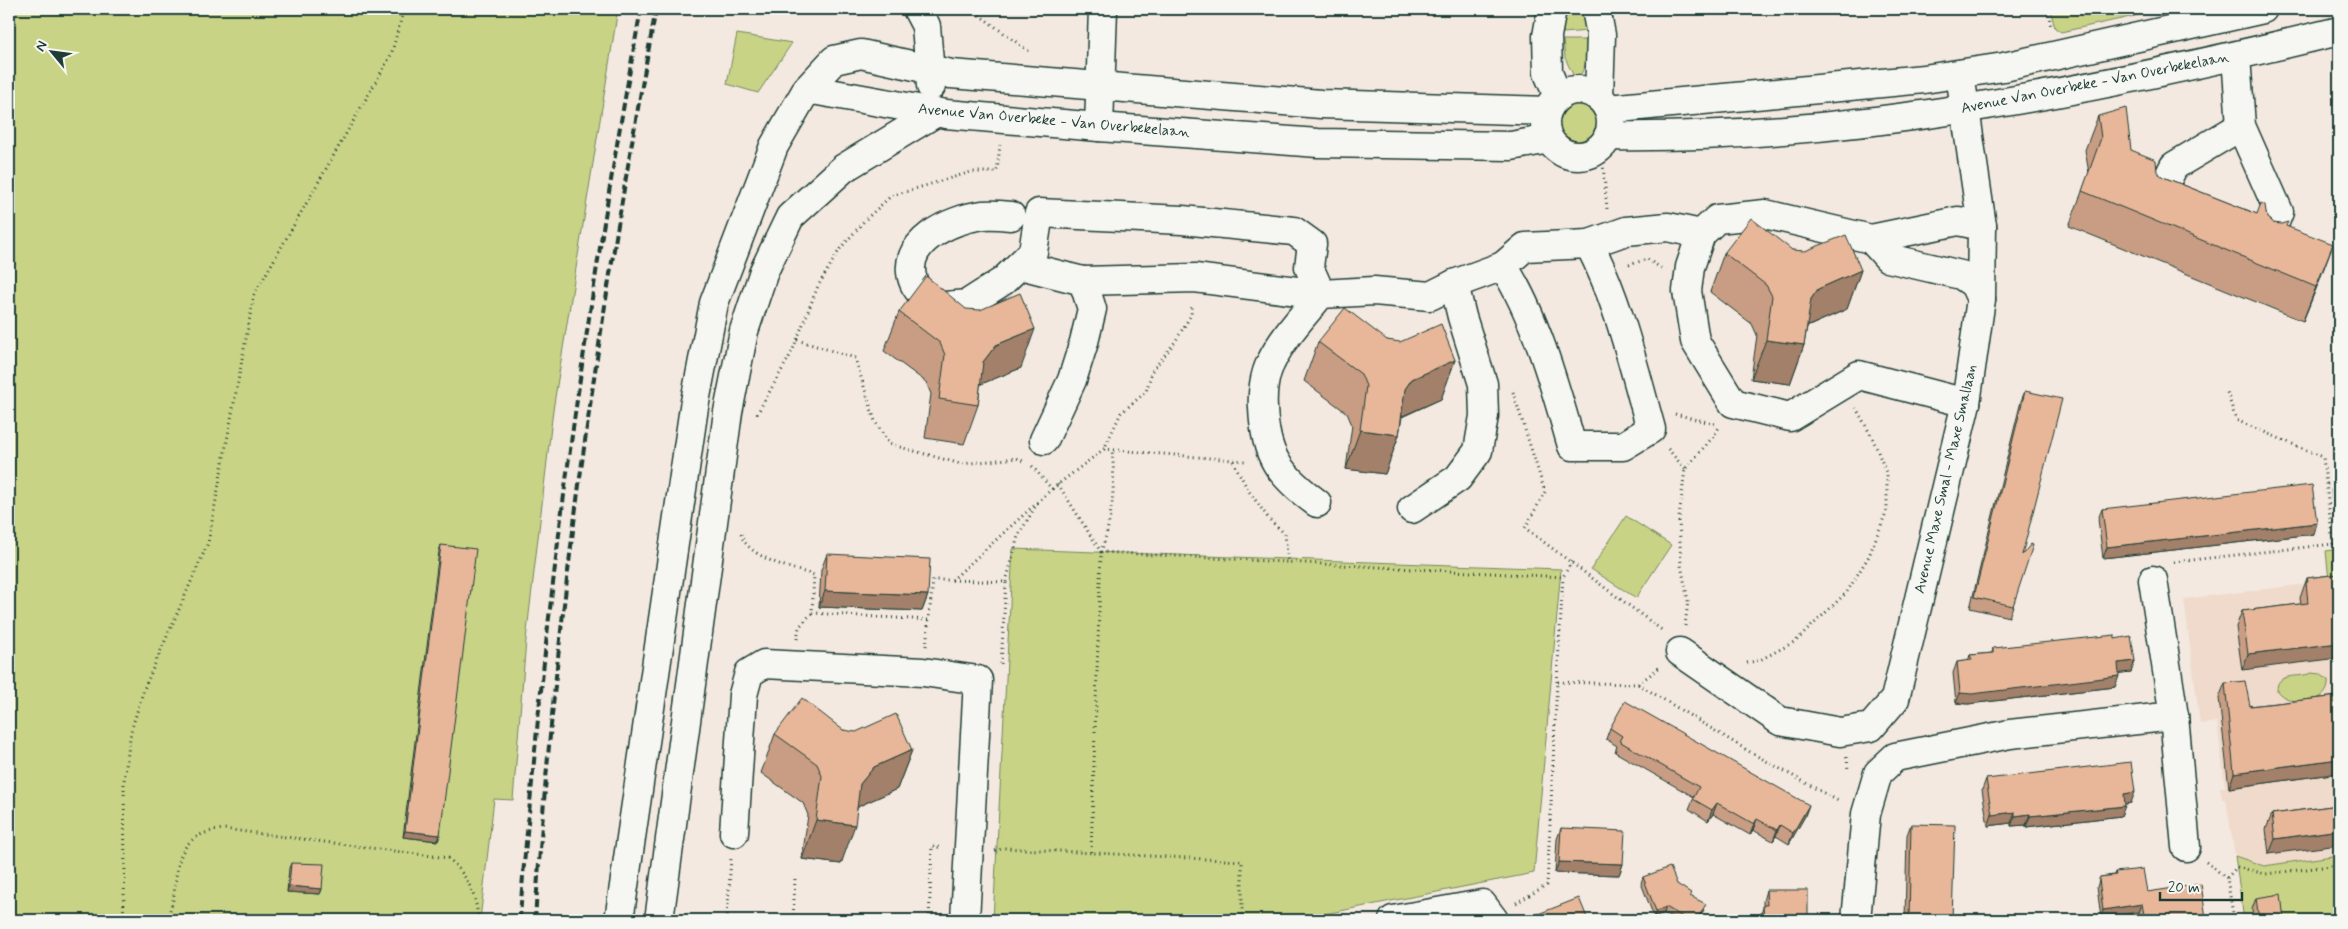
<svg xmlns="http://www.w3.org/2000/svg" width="2348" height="929" viewBox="0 0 2348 929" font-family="Mynerve,sans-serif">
  <rect width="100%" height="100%" fill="#f3e9e0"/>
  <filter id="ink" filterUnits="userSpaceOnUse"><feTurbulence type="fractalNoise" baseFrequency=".02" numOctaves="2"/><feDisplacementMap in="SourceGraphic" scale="10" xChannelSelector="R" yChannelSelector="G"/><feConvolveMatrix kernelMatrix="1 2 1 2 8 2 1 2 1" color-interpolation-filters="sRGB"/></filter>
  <g filter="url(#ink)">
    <polygon fill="#f0dacb" points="2339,580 2339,855 2264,866 2235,856 2226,799 2222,799 2220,787 2225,787 2217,722 2200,724 2184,599"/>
    <g fill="#c8d386" stroke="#74885d">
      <polygon points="9,9 618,9 553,410 526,640 513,800 494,799 480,920 9,920"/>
      <polygon points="1565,9 1585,9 1589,31 1563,33"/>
      <polygon points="2050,9 2167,9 2061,32 2055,28"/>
      <polygon points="737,34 792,43 758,93 727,84"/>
      <polygon points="1563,40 1590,40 1586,63 1577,83 1565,58"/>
      <circle cx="1578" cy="124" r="20"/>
      <polygon points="2339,487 2339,580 2329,581 2326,551 2339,549 2331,490"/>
      <polygon points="1626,516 1671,545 1636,598 1591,569"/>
      <polygon points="1013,549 1561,569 1534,873 1294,920 993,920"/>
      <path d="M 2311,673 L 2320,674 L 2328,680 C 2331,706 2289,707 2277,691 C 2276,671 2298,679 2311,673 Z"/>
      <polygon points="2339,855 2339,920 2244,920 2235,856 2264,866"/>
    </g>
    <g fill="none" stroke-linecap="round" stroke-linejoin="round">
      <g stroke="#1f3d34" stroke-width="31">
        <g id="minor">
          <polyline points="917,9 926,26 931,86"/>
          <polyline points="1552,9 1547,36 1548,73 1558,96"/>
          <polyline points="1596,9 1601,35 1599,97"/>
          <polyline points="2236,56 2241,126 2279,212 2267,243"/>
          <polyline points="807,89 946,114 1099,127 1318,143 1511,146 1549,139"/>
          <circle cx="1578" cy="123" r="33"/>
          <polyline points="1608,109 1924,79 2004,67 2263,9"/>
          <polyline points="1099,127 1103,9"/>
          <path d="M 1608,136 C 1855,140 2100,89 2339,31"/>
          <polyline points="2158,198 2174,166 2241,126"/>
          <path d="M 1011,216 C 1002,215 992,214 983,215 C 951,219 897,243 914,283 C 917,291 928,300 934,307 L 967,304 L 1003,281 L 1033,252 L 1039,213 L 1182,220 L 1294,231 L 1312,244 L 1309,267 L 1321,294"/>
          <polyline points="1871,239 1888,258 1961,275 1974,284 1981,299"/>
          <polyline points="1020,265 1083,281 1092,309 1084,342 1072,380 1044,440"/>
          <polyline points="1503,266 1525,247 1589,244 1626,231 1668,227 1701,234"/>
          <polyline points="1083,281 1195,278 1321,294"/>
          <polyline points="1966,403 1859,375 1790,417 1733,403 1695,341 1687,291 1690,267 1701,234 1717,219 1765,214 1871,239 1958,221 1982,226"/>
          <path d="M 1317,503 C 1279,475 1265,456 1263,408 C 1262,394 1264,375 1271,362 C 1283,337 1304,315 1321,294 L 1374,291 L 1430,296 L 1454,284 L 1503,266 C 1535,314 1556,390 1572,446 L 1623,446 L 1651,429 C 1634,368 1618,299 1589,244"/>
          <polyline points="1412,509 1458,478 1478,451 1484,416 1483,384 1462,317 1454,284"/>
          <polyline points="2153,580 2174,716 2186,847"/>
          <polyline points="1680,652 1780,721 1840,732 1871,727 1895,699 1966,403 1981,299 1982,226 1960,74"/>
          <polyline points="734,833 743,695 749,673 764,664 923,672 978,680 965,920"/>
          <polyline points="619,920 694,407 714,303 774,146 807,89 834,60 861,54 951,74 1321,104 1547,111"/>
          <polyline points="659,920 728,412 744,331 764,271 790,217 844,168 935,113"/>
          <polyline points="1393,920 1482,904 1494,920"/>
          <polyline points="1856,920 1866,814 1878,773 1895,757 2010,734 2174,716"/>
        </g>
      </g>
      <g stroke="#1f3d34" stroke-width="3" stroke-dasharray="1 4" stroke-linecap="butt">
        <polyline points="971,9 1027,50 1031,51"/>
        <polyline points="2048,9 2051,28"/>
        <polyline points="9,12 10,9"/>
        <polyline points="1603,163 1607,209"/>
        <polyline points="1629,265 1647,259 1661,268"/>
        <polyline points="797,340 855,358 875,421 889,444 961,464 1017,458 1025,462"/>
        <polyline points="1513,392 1545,492 1525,528 1663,631"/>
        <polyline points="757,414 792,352 818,286 840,249 865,220 891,196 971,172 997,172 1000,145"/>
        <polyline points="1675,414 1715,424"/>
        <polyline points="1104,449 1245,461"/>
        <polyline points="1668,449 1685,469"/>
        <polyline points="1233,461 1248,490 1269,519 1285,534 1288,563"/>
        <polyline points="1058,484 1101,552 1563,577 1572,561"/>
        <polyline points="2327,484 2339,480"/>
        <polyline points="1052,489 1104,449 1121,413 1146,392 1152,371 1175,342 1191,315 1192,304"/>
        <path d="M 741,534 C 747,558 794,569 814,575 L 812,613 L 929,620"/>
        <polyline points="2174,562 2333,544 2323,457 2236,420 2226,389"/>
        <polyline points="952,580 1006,582 1001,664"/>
        <polyline points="1006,582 1018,536 1038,502"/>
        <polyline points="1685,626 1688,601 1681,565 1679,518 1685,469 1713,437 1720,426"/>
        <polyline points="797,639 799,627 812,613"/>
        <polyline points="926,646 933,580 952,580 1052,489 1031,465"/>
        <polyline points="1747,663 1760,660 1796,641 1847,592 1869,556 1887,510 1887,475 1873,439 1856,408"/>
        <polyline points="1557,682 1563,577"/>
        <polyline points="1638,684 1750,752 1840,802"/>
        <polyline points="1847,757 1848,771"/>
        <polyline points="995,851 1004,848 1242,861 1242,920"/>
        <path d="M 1091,852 L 1101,552 C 1112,519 1116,485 1112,450"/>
        <polyline points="2206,862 2227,878 2234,920"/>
        <polyline points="2227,878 2237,867 2266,874 2339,865"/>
        <polyline points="1516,903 1547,885 1557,682 1638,684 1659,668"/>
        <polyline points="123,920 125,874 124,781 131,731 144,689 208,543 254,295 391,55 404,9"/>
        <path d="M 168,920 C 169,911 173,903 174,894 C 178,857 180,834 224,829 L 448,858 C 467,874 477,896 478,920"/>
        <polyline points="727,920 731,858"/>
        <polyline points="793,920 795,878"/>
        <polyline points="929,920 932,846 942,848"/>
      </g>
      <use href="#minor" stroke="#f6f6f2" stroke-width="28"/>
      <g stroke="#1f3d34" stroke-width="4" stroke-dasharray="8 4" stroke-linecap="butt">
        <path d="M 520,920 C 523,863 530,807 535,750 C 559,501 596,254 641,9"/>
        <path d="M 535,920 C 555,614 600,310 656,9"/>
      </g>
    </g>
    <g fill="#c89d84" stroke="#1f3d34">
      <polygon points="2098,116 2131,150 2163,177 2267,218 2273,223 2286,226 2320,279 2303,321 2069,226 2089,173 2085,150"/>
      <polygon points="1792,250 1861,270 1847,309 1807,327 1804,345 1790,384 1751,379 1757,335 1752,324 1710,292 1724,253"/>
      <polygon points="966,309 1021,368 981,384 980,386 978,405 964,444 925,438 931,394 926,382 884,351 899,312"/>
      <polygon points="1387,340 1455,360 1441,399 1402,417 1399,435 1385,474 1346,469 1352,425 1347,413 1304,381 1318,342"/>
      <polygon points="2025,391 2022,555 2013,606 2009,617 1970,608 2021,401"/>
      <polygon points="2102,509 2314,534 2103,558 2098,519"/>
      <polygon points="441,545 440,835 438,841 403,837 439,551"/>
      <polygon points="827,554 928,595 922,611 819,607 821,570"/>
      <polygon points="2339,574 2242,670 2236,627 2242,611 2301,604 2300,598 2307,578"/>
      <polygon points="2115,639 2135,661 2131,672 2119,673 2115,687 1968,704 1956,703 1953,673 1957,662 1968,661 1970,655 1992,653 1993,648"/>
      <polygon points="2225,683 2250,706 2339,696 2339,773 2229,788 2219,698"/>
      <polygon points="1610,728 1805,816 1789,844 1776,836 1773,841 1753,830 1750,835 1713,814 1708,821 1689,809 1694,797 1615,752 1617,746 1606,739"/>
      <polygon points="843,730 912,750 897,789 859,806 857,809 841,864 802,859 808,815 803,803 761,773 775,734"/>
      <polygon points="1986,779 2131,803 2125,804 2121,816 2026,827 2026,825 2011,826 2011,823 1988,826 1982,790"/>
      <polygon points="2339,805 2269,854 2266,829 2272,814"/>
      <polygon points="1911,824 1952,916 1952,920 1905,920 1907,835"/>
      <polygon points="1561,828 1623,864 1619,875 1555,873 1557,839"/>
      <polygon points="291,863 322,889 320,894 287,892 289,868"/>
      <polygon points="2115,872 2147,892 2206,918 2205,920 2141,920 2139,912 2101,918 2097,887 2100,877 2114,875"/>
      <polygon points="1643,877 1677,884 1704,910 1698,920 1677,920 1664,913 1654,917 1641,883"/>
      <polygon points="1766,890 1808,920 1760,920 1760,916 1763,908 1763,901"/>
      <polygon points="2256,898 2284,920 2253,920 2252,909"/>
    </g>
    <g fill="#a2806b" stroke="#1f3d34">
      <polygon points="2333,244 2320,279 2303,321 2316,287"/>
      <polygon points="1861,270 1847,309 1804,328 1811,299 1818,289"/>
      <polygon points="1035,329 1021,368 981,384 969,401 983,362 996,345"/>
      <polygon points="1766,340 1804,345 1790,384 1751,379"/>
      <polygon points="1455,360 1441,399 1398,418 1405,389 1412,379"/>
      <polygon points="1360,430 1399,435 1385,474 1346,469"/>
      <polygon points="2317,523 2314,534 2103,558 2107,547"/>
      <polygon points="825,591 928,595 922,611 819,607"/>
      <polygon points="2339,643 2339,658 2242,670 2248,654"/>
      <polygon points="2135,661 2131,672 2114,674 2118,663"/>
      <polygon points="2119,676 2115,687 1968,704 1956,703 1960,693"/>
      <polygon points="912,750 897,789 859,806 846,823 860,784 874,767"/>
      <polygon points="2339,759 2339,773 2229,788 2234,773"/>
      <polygon points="2135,792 2131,803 2120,805 2124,794"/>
      <polygon points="1717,803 1713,814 1708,821 1712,810"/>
      <polygon points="1809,805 1805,816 1789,844 1793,833"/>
      <polygon points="2125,806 2121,816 2026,827 2030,816"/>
      <polygon points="2015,812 2011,823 1988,826 1992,815"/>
      <polygon points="2030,814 2026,825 2011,826 2015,816"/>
      <polygon points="1757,819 1753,830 1750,835 1754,824"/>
      <polygon points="816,820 855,825 841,864 802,859"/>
      <polygon points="1780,825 1776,836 1773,841 1777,830"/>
      <polygon points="2339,830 2339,845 2269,854 2275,839"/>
      <polygon points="405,831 440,835 438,841 403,837"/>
      <polygon points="1559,862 1623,864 1619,875 1555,873"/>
      <polygon points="289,886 322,889 320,894 287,892"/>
      <polygon points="2142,904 2139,912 2101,918 2103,910"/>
      <polygon points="1666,907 1664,913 1654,917 1656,911"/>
      <polygon points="2206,918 2205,920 2190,920"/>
    </g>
    <g fill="#e8b799" stroke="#1f3d34">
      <polygon points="2126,108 2131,150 2156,160 2157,172 2163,177 2257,214 2261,203 2265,205 2267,218 2273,223 2281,224 2288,222 2286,226 2333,244 2316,287 2082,191 2101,138 2098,116"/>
      <polygon points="1751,218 1792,250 1805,251 1846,235 1861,270 1818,289 1811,299 1804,345 1766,340 1772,296 1766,285 1724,253"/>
      <polygon points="926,276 966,309 980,310 1020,293 1035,329 996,345 983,362 978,405 939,399 945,355 940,343 899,312"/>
      <polygon points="1345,308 1387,340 1400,342 1441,324 1455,360 1412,379 1405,389 1399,435 1360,430 1366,386 1361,374 1318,342"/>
      <polygon points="2025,391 2062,399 2022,555 2031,544 2033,545 2013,606 1974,597"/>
      <polygon points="2312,485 2317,523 2107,547 2102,509"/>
      <polygon points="441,545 476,549 440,835 405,831"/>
      <polygon points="827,554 930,559 928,595 825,591"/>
      <polygon points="2339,574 2339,643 2248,654 2242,611 2308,603 2306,582 2308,582 2307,578"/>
      <polygon points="2115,635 2115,639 2131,636 2135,661 2118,663 2119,676 1972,694 1960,693 1957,662 1972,660 1970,655 1993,653 1993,648"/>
      <polygon points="2245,681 2250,706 2339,696 2339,759 2234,773 2225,683"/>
      <polygon points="802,698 843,730 856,732 896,714 912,750 874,767 860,784 855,825 816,820 822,776 817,764 775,734"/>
      <polygon points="1625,701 1809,805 1793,833 1780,825 1777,830 1757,819 1754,824 1717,803 1712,810 1693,799 1699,787 1619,741 1622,736 1610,728"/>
      <polygon points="2131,762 2135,792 2124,794 2125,806 2030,816 2030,814 2015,816 2015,812 1992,815 1986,779"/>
      <polygon points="2339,805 2339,830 2275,839 2272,814"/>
      <polygon points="1911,824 1955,825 1952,920 1909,920"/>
      <polygon points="1561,828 1625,831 1623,864 1559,862"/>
      <polygon points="291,863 324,864 322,889 289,886"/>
      <polygon points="1670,867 1677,884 1691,893 1690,896 1706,904 1697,920 1688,920 1666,907 1656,911 1643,877"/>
      <polygon points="2143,869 2147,892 2201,884 2206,918 2190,920 2145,920 2142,904 2103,910 2099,879 2100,877 2116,875 2115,872"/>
      <polygon points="1766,890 1808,890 1808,920 1764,920 1763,905 1767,905"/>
      <polygon points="2281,894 2284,920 2259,920 2256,898"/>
      <polygon points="1579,898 1588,920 1534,920 1533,916"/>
    </g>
  </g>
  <g text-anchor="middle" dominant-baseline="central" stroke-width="4" stroke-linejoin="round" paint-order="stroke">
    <g font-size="15" fill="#1f3d34" stroke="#f6f6f2">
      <text transform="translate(2095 83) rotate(-11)">Avenue Van Overbeke - Van Overbekelaan</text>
      <text transform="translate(1054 121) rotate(5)">Avenue Van Overbeke - Van Overbekelaan</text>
      <text transform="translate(1946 479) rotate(-77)">Avenue Maxe Smal - Maxe Smallaan</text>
    </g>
  </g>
  <rect width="2348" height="929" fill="none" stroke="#f6f6f2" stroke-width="30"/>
  <rect x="15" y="15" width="2318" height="899" fill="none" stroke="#1f3d34" stroke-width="2" filter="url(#ink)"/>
  <g transform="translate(52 52) rotate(299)" stroke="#f6f6f2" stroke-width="4" paint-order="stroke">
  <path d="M0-4L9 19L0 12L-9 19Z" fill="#1f3d34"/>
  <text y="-8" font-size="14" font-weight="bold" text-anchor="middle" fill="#1f3d34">N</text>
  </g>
  <path d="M2160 892v8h82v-8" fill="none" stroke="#1f3d34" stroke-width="2.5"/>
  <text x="2168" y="892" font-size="15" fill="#1f3d34" stroke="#f6f6f2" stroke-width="4" paint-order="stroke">20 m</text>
</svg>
